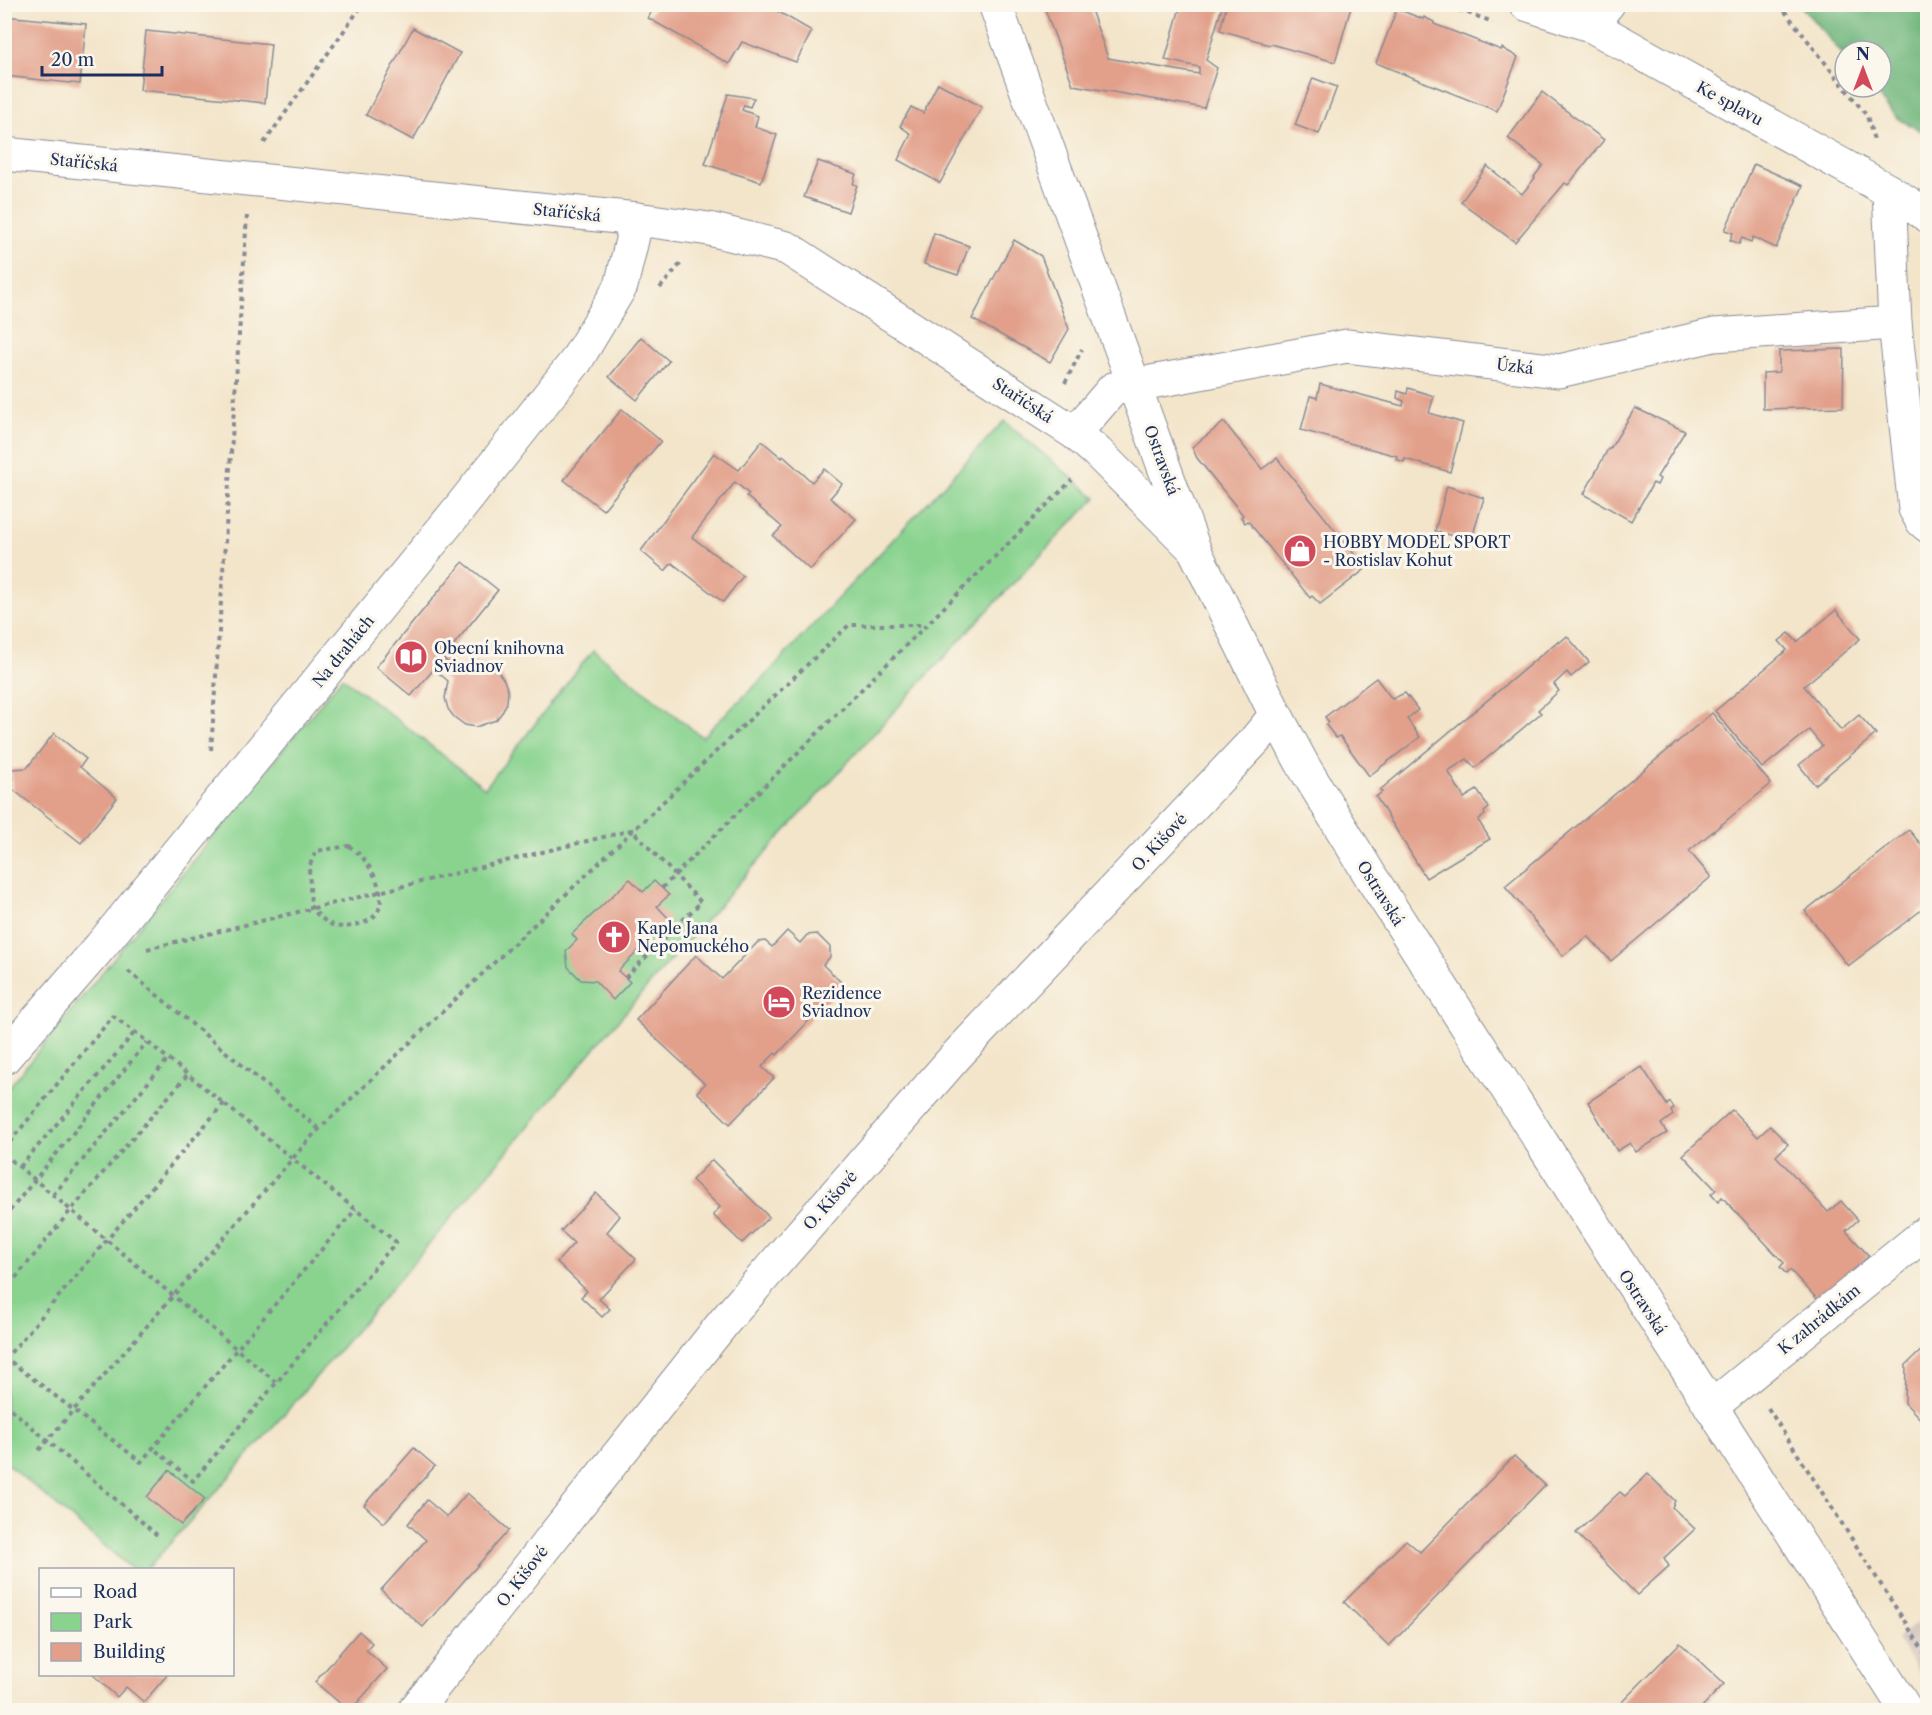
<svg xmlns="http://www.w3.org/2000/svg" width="1932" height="1715" viewBox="0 0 1932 1715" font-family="'Libre Caslon Text',serif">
  <rect width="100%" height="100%" fill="#fbf7ec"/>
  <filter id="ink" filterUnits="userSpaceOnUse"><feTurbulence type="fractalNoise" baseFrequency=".0167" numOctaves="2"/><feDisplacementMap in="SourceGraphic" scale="12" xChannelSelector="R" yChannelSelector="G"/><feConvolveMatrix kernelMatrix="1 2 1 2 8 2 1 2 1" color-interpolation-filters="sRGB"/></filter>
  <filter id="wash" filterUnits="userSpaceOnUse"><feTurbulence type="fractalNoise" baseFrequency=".008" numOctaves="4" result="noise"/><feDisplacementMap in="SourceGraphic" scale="24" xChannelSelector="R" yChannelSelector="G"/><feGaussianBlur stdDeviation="1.35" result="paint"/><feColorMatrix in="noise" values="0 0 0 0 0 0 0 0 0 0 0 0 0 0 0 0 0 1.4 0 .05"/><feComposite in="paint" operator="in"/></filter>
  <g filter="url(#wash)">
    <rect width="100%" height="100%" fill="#f3e5ca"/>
    <polygon fill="#cec1ba" points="1927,1615 1927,1687 1897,1639"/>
    <path fill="#89d38f" stroke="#528176" stroke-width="1.5" d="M 1004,421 L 1096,498 C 1033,561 973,626 913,691 C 809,804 706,918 606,1035 C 454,1213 305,1395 147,1569 L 132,1569 L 5,1462 L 5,1092 L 342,677 L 485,788 L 593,650 L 702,737 L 767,674 Z"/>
    <polygon fill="#6eb57a" stroke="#44726c" stroke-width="1.5" points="1800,5 1927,5 1927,134 1897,118 1870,87 1881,87 1881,51 1845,51 1845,57"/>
    <g id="blocks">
      <g fill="#e2a08b">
        <polygon points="656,4 765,4 812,31 796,62 742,42 729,64 648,18"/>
        <polygon points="1043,4 1089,4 1108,58 1199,74 1199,67 1165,60 1181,4 1223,4 1206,60 1217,68 1204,108 1073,85"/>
        <polygon points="1227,4 1352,4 1335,62 1271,44 1270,45 1262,43 1262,42 1220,30"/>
        <polygon points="1397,9 1423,19 1424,17 1434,22 1434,24 1501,50 1502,48 1518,57 1497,111 1376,63"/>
        <polygon points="4,16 86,24 80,84 4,76"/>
        <polygon points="413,28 460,53 413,140 366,115"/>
        <polygon points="146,31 271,44 265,103 140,90"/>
        <polygon points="1313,78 1337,87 1319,134 1295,125"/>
        <polygon points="938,83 982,107 940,183 898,160 911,134 900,126 911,107 923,113"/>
        <polygon points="1542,92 1604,140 1568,185 1565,183 1515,242 1461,202 1487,166 1522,194 1535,178 1534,177 1543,165 1508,138"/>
        <polygon points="728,94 754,98 750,107 744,105 742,110 758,116 755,127 777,135 761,182 705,164"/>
        <polygon points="818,161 856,174 853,184 857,185 848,212 804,197"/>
        <polygon points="1754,164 1803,186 1776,248 1753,237 1751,242 1742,238 1739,244 1730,240 1733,233 1725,230"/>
        <polygon points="934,233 969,246 958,275 924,264"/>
        <polygon points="1014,240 1041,256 1069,329 1050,362 972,319"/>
        <polygon points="641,337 669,361 637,400 609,377"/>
        <polygon points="1844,349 1843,407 1763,409 1763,373 1779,372 1779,351"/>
        <polygon points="1320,384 1403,406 1404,401 1397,398 1398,391 1407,394 1408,388 1434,396 1429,413 1463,423 1450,472 1405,459 1404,462 1396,459 1397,456 1301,430 1310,396 1317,398"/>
        <polygon points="1635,408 1685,431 1657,477 1660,479 1657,485 1653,483 1631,521 1584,494 1608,449 1610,449"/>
        <polygon points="622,409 661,441 603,510 564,480"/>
        <polygon points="1224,422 1262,469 1277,458 1358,559 1357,561 1364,570 1320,604 1312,596 1310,598 1248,521 1245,523 1241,517 1243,515 1197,458 1192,447"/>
        <polygon points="762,441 782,458 783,456 812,482 824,469 842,484 830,498 856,519 810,570 773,536 782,527 746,496 749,494 735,482 692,537 743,576 723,602 672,563 665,571 641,551 714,453 739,470"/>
        <polygon points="1447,486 1484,498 1471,541 1435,531"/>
        <polygon points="463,562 498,590 443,658 456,670 466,664 478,663 488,665 497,670 504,680 508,691 507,702 503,711 496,720 476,727 465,725 454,717 448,709 445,698 448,681 434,669 411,696 376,667"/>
        <polygon points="1836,610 1860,639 1804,686 1841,730 1859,715 1876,734 1815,785 1799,765 1822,746 1809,730 1762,768 1715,711 1787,650 1779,641 1789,633 1797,642"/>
        <polygon points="1567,636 1589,662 1571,677 1567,672 1554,684 1559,691 1538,710 1541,713 1475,768 1467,759 1448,771 1464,798 1477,790 1489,808 1484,812 1485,815 1478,820 1490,839 1426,878 1376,797 1382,792 1380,790 1558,641 1559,643"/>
        <polygon points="1376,678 1392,699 1405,693 1418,710 1407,719 1420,737 1369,776 1340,736 1336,738 1326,725 1329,722 1325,717"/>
        <polygon points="1712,713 1771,784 1689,851 1711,877 1611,961 1588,936 1563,956 1505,886"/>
        <polygon points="54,733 86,759 80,767 117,798 81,843 11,788 13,786 11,769 27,768"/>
        <polygon points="1909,830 1928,853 1928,905 1848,966 1805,911"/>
        <polygon points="630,879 643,892 654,881 669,895 657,906 670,920 618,971 630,982 613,1000 595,981 581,980 568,967 566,951 577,940 572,934"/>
        <polygon points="787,931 800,943 807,935 817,934 830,947 830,957 823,965 843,984 777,1055 775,1053 762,1067 774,1078 730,1124 697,1092 705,1084 636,1020 696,955 722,979 758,942 765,941 772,947"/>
        <polygon points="1642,1067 1667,1105 1670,1102 1674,1108 1671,1111 1673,1115 1661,1124 1667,1133 1636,1152 1630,1143 1617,1151 1588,1102"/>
        <polygon points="1732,1110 1758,1137 1770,1126 1788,1144 1776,1156 1828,1212 1841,1201 1858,1220 1846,1231 1869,1256 1820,1302 1790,1270 1786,1274 1780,1267 1784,1263 1722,1197 1718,1202 1711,1194 1716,1190 1683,1155"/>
        <polygon points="712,1160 769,1217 742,1243 713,1215 720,1207 692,1180"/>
        <polygon points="596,1193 620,1216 607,1232 636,1259 599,1299 610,1309 602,1317 581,1297 587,1291 557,1262 574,1243 561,1231"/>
        <polygon points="1928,1344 1928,1427 1905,1403 1906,1365"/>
        <polygon points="414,1448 435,1466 384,1523 364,1505"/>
        <polygon points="1514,1456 1545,1485 1389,1646 1344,1602 1406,1540 1420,1552"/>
        <polygon points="169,1470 205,1499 181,1525 147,1497"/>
        <polygon points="1648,1474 1675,1501 1672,1507 1695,1529 1664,1558 1669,1566 1637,1595 1576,1533 1620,1492 1625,1496"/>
        <polygon points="467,1493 509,1530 423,1627 381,1590 426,1540 408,1524 427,1500 447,1517"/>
        <polygon points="359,1631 372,1643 366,1650 387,1669 351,1710 348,1710 315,1682"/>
        <polygon points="1680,1643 1724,1684 1699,1710 1614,1710"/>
        <polygon points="92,1674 168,1674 144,1702 126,1687 117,1697"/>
      </g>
    </g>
  </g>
  <g filter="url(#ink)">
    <use href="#blocks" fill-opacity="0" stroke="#878a94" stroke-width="1.5"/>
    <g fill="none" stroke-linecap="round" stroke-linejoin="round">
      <g stroke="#878a94" stroke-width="35">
        <g id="street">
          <polyline points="1526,4 1590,25 1889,191 1928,216"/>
          <polyline points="1590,25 1608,4"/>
          <polyline points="4,154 637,219 709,229 787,248 1075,433 1097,452 1194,549"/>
          <polyline points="1889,191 1895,323 1915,509 1922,521 1928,526"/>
          <polyline points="1075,433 1113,389 1347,346 1559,371 1714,335 1895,323"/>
          <polyline points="4,1058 100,947 459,509 576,361 621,286 637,219"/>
          <polyline points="1711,1407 1928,1231"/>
          <polyline points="415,1710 724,1322 956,1056 1257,738 1276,715"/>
        </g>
      </g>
      <g stroke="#878a94" stroke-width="35">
        <polyline id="secondary" points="995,4 1194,549 1276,715 1304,767 1373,880 1906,1710"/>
      </g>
      <g stroke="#878a94" stroke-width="4" stroke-dasharray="4.5 4.5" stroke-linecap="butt">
        <polyline points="1442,4 1493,22"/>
        <polyline points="1779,4 1867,116 1874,140"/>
        <polyline points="264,143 363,4"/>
        <polyline points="660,288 682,262"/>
        <polyline points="1065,383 1082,349"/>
        <polyline points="211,750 247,216"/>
        <path d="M 349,846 C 353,849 359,853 363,858 C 379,878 395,915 359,924 C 335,931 328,925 311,908 L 309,867 L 316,851 Z"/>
        <polyline points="662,888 1072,480"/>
        <polyline points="147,949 632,830 701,902 623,980"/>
        <polyline points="128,971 319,1129"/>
        <polyline points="224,1103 6,1358 141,1462 356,1209"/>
        <polyline points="4,1149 113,1016 135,1032 396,1242 193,1481 153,1448"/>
        <polyline points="4,1154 276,1382"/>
        <polyline points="20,1167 135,1032"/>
        <polyline points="53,1195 168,1059"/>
        <polyline points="4,1218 147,1042"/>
        <polyline points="4,1292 71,1210 188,1074"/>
        <polyline points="4,1403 157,1535"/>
        <polyline points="1768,1408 1928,1658"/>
        <polyline points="39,1450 314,1134 849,625 926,625"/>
      </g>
      <use href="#street" stroke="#fff" stroke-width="33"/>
      <use href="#secondary" stroke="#fff" stroke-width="33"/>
    </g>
  </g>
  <defs>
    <g id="shop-disc" transform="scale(1.725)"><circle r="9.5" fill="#d1495b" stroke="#fbf7ec"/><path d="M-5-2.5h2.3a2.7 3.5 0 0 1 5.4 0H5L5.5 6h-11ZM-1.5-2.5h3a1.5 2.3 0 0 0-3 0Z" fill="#fff"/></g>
    <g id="library-disc" transform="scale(1.725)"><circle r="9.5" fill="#d1495b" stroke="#fbf7ec"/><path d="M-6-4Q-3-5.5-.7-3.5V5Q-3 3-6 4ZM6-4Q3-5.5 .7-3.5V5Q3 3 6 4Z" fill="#fff"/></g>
    <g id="church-disc" transform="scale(1.725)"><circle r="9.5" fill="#d1495b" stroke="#fbf7ec"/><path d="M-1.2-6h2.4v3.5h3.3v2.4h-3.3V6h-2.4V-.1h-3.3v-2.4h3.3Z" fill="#fff"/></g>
    <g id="hotel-disc" transform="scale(1.725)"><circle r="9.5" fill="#d1495b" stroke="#fbf7ec"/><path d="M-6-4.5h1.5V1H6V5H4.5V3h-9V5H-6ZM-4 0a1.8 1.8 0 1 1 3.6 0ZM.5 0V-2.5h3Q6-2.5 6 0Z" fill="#fff"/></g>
  </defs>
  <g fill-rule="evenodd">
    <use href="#shop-disc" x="1300" y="551"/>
    <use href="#library-disc" x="411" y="657"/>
    <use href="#church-disc" x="614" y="937"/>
    <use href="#hotel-disc" x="779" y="1002"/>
  </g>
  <g text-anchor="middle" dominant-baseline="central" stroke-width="6" stroke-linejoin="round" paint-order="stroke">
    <g font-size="16" fill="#1b2f5e" stroke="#fbf7ec">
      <text transform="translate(1730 103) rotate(29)">Ke splavu</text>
      <text transform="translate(84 162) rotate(6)">Staříčská</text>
      <text transform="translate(567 212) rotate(6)">Staříčská</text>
      <text transform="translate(1515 366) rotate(7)">Úzká</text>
      <text transform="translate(1023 400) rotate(33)">Staříčská</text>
      <text transform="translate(1162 460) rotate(70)">Ostravská</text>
      <text transform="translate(343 651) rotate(-51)">Na drahách</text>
      <text transform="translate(1159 842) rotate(-47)">O. Kišové</text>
      <text transform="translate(1381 893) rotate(58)">Ostravská</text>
      <text transform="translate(830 1200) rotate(-49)">O. Kišové</text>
      <text transform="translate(1643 1302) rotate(57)">Ostravská</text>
      <text transform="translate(1819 1319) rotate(-39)">K zahrádkám</text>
      <text transform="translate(522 1576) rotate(-52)">O. Kišové</text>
    </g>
    <g font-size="16" fill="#1b2f5e" stroke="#fbf7ec" text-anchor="start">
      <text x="1323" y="542">HOBBY MODEL SPORT<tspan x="1323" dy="18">- Rostislav Kohut</tspan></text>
      <text x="434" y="648">Obecní knihovna<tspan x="434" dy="18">Sviadnov</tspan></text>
      <text x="637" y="928">Kaple Jana<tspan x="637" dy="18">Nepomuckého</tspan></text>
      <text x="802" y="993">Rezidence<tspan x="802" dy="18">Sviadnov</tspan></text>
    </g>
  </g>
  <rect width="1932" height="1715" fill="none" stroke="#fbf7ec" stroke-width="24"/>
  <rect x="39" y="1568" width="195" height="108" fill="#fbf7ec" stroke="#a1a7b3" stroke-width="1.5"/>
  <rect x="51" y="1588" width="30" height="9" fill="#ffffff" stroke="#a1a7b3" stroke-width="1.5"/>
  <text x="93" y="1598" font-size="18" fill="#1b2f5e">Road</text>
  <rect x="51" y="1613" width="30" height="18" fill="#89d38f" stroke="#a1a7b3" stroke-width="1.5"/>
  <text x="93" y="1628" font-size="18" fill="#1b2f5e">Park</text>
  <rect x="51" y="1643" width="30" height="18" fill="#e2a08b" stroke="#a1a7b3" stroke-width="1.5"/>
  <text x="93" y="1658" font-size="18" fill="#1b2f5e">Building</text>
  <g transform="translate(1863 69)"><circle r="28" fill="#fbf7ec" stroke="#a1a7b3" stroke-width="1.5"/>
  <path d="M0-4.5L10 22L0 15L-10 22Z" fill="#d1495b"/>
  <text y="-9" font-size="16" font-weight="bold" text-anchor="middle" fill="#1b2f5e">N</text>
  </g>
  <path d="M42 66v9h120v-9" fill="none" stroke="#1b2f5e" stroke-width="3"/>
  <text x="51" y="66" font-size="18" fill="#1b2f5e" stroke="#fbf7ec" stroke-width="4.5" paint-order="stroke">20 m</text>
</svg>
